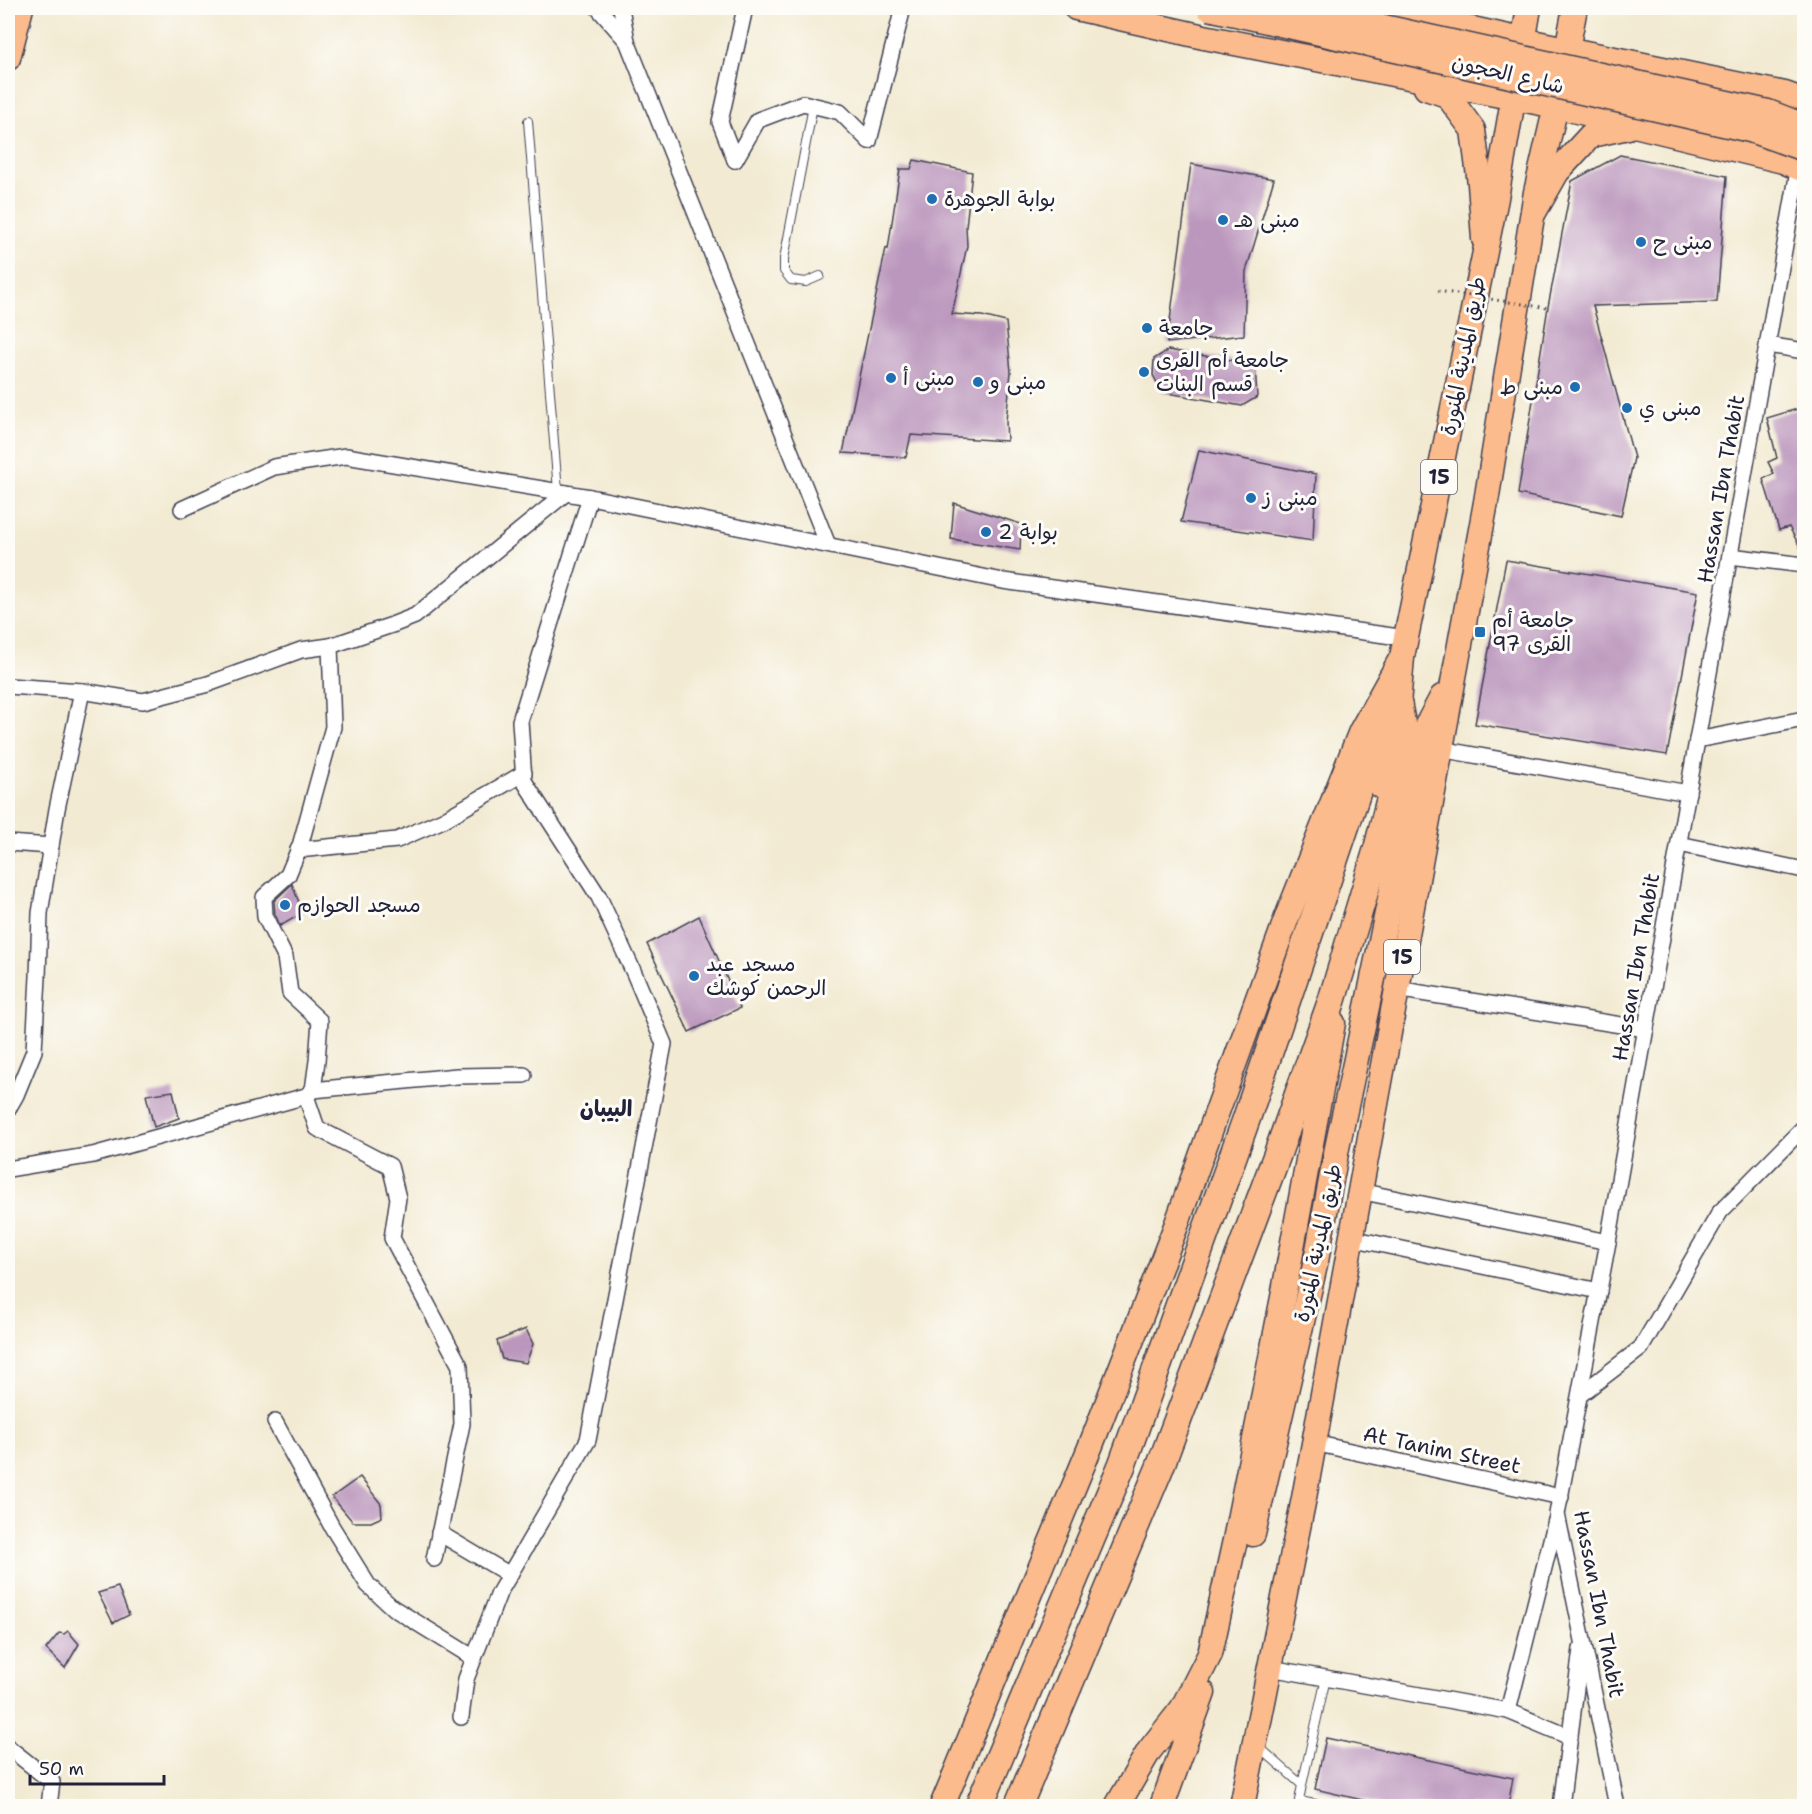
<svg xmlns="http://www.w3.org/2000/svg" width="1812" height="1814" viewBox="0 0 1812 1814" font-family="'Shantell Sans','Playpen Sans Arabic',sans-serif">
  <rect width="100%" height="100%" fill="#fdfcf7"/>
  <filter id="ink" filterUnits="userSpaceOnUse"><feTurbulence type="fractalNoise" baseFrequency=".0167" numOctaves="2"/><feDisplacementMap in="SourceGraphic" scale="12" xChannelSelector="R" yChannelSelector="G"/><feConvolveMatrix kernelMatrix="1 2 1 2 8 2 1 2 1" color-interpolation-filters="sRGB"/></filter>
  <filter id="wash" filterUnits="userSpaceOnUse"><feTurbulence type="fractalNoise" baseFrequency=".008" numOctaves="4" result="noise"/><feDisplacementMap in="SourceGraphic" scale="24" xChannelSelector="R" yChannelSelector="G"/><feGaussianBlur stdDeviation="1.35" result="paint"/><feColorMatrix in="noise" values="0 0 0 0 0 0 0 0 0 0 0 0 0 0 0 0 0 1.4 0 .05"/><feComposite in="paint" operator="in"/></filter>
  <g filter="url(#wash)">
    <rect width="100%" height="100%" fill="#f2ead2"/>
    <g id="blocks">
      <g fill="#bb97bd">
        <polygon points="1620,155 1727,176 1717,302 1593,306 1634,458 1621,516 1518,494 1548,307 1572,181"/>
        <polygon points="914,160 972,172 966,227 967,246 952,314 982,316 1006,322 1011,372 1006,421 1007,441 911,435 906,457 843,453 886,248 888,249 900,169 911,169"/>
        <polygon points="1191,164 1274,179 1246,271 1244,335 1167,343"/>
        <polygon points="1168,350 1255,364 1257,397 1242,406 1162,392 1153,375 1154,359"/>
        <polygon points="1804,407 1804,554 1789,527 1779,530 1763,479 1774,474 1768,462 1777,458 1767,418"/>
        <polygon points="1199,450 1316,474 1313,541 1181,522"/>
        <polygon points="954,503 1021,524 1020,550 951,539"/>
        <polygon points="1506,560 1698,592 1667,755 1475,724"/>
        <polygon points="292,884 303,913 280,926 275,914 274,901"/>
        <polygon points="699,916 740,1008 689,1032 647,944"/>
        <polygon points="173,1091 179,1118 154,1127 146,1095"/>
        <polygon points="526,1329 533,1344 526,1363 502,1359 497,1341"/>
        <polygon points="360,1477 381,1504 382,1517 371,1522 353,1522 332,1497"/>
        <polygon points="118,1587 129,1615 113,1623 98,1593"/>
        <polygon points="68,1631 79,1644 65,1668 46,1649 59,1633 64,1634"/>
        <polygon points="1326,1738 1513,1778 1508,1806 1388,1806 1315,1789"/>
      </g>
    </g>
  </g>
  <g filter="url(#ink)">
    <use href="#blocks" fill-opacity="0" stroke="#414052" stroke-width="1.5"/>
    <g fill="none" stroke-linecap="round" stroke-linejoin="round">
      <g stroke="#414052" stroke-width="10">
        <g id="service">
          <polyline points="813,106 784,259 784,271 791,280 806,282 820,276"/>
          <polyline points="528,121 558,491"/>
          <polyline points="1258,1746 1302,1785 1298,1806"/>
          <polyline points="1302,1785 1326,1678"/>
          <polyline points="1299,1801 1326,1806"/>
        </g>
      </g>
      <g stroke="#414052" stroke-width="18">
        <g id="minor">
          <polyline points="598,8 627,41"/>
          <polyline points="621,8 627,41 828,545"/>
          <polyline points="869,141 903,8"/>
          <polyline points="735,160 758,120 803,103 840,112 869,141"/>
          <polyline points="735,160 720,122 745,8"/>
          <polyline points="1768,345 1804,351"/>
          <polyline points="182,509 274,467 346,456 590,497 1003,581 1406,638"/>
          <polyline points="1730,556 1804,565"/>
          <polyline points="8,686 82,691 143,701 208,684 301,650 330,646 392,625 415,616 566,493"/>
          <polyline points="1697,740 1804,719"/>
          <polyline points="1440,749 1688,793"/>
          <polyline points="8,843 51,846"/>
          <polyline points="1679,844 1804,870"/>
          <polyline points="298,850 397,840 443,820 524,773"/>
          <polyline points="1396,989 1646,1029"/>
          <polyline points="313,1090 317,1061 320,1021 290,993 285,957 265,917 264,897 288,875 300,846 333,727 330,646"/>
          <polyline points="306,1096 317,1128 390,1166 398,1198 392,1238 460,1366 462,1424 434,1559"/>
          <polyline points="8,1109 16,1095 34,1051 38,977 40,913 57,809 82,691"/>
          <polyline points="8,1169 93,1155 306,1096 313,1090 457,1076 524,1075"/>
          <polyline points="1359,1191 1608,1242"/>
          <polyline points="1351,1238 1599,1291"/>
          <polyline points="1581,1394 1641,1348 1720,1212 1804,1127"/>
          <polyline points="275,1422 332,1527 368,1585 393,1608 474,1658"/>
          <polyline points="1314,1443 1561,1497"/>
          <polyline points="439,1533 510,1575"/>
          <polyline points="1270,1668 1508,1711 1570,1737"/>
          <polyline points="1508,1711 1556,1520"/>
          <polyline points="461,1717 466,1679 499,1593 588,1440 664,1044 634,973 599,897 524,781 520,721 590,497"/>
          <polyline points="8,1747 52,1782 49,1806"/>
          <polyline points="1561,1806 1581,1649"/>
          <polyline points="1617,1806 1557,1514 1608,1242 1800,160"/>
        </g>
      </g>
      <g stroke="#414052" stroke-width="27">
        <g id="primary">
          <polyline points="1076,8 1204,37 1556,106 1783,161 1804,170"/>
          <polyline points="1377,8 1522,40 1785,94 1804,101"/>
          <polyline points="8,58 21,8"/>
          <polyline points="1426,88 1447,95 1473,130 1480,184 1484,239"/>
          <polyline points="1533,214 1557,172 1591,135 1628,127"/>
          <polyline points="942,1806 1091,1445 1176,1226 1287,917 1361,731 1402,657"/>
        </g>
      </g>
      <g stroke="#414052" stroke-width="27">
        <g id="trunk">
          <polyline points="1381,786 1398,705 1402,657 1496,198 1529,8"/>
          <polyline points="1253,1534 1316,1261 1337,1148 1427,725 1442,697"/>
          <polyline points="1117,1806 1149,1751 1182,1709 1210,1654 1235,1540 1283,1297 1333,1023"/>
          <polyline points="1162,1806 1203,1693"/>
          <polyline points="1242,1806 1304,1498 1486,502 1536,192 1556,106 1575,8"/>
        </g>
      </g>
      <g stroke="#414052" stroke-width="30">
        <g id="motorway">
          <polyline points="979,1806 1122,1465 1247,1117 1376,736 1398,705"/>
          <polyline points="1018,1806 1160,1467 1277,1155 1332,1000 1378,847 1405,741 1398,705"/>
        </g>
      </g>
      <use href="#service" stroke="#fff" stroke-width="8"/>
      <use href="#minor" stroke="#fff" stroke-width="15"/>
      <use href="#primary" stroke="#fbbb8c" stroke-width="24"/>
      <use href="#trunk" stroke="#fbbb8c" stroke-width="24"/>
      <use href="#motorway" stroke="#fbbb8c" stroke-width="27"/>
      <g stroke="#414052" stroke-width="27" stroke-linecap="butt">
        <g id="primary-bridge">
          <polyline points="1209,8 1750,130 1804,149"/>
          <polyline points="1298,8 1768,112 1804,126"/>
        </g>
      </g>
      <polyline stroke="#414052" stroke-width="3" stroke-dasharray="1.5 4.5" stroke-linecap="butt" points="1438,291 1548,308"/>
      <use href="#primary-bridge" stroke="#fbbb8c" stroke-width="24"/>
    </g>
  </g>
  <g fill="#1f6fb2" stroke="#fdfcf7" stroke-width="2">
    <circle cx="932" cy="199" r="6"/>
    <circle cx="1223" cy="220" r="6"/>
    <circle cx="1641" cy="242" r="6"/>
    <circle cx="1147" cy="328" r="6"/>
    <circle cx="1144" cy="372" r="6"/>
    <circle cx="891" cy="378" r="6"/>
    <circle cx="978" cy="382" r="6"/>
    <circle cx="1575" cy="387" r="6"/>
    <circle cx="1627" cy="408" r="6"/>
    <circle cx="1251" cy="498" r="6"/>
    <circle cx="986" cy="532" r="6"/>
    <rect x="1474" y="626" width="12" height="12" rx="3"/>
    <circle cx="285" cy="905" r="6"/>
    <circle cx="694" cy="976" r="6"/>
  </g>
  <g text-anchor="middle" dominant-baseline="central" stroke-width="6" stroke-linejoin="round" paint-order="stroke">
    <g fill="#fdfcf7" stroke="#646373" stroke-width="1.5">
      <rect x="1421" y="460" width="36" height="34" rx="4.5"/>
      <rect x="1384" y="940" width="36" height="34" rx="4.5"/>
    </g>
    <g font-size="20" font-weight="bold" fill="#22223b">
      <text x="1439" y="477">15</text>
      <text x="1402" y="957">15</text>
    </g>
    <g font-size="21" fill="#22223b" stroke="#fdfcf7">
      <text transform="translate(1508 74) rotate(13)">شارع الحجون</text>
      <text transform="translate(1463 356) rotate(-79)">طريق المدينة المنورة</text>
      <text transform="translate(1721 489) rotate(-80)">Hassan Ibn Thabit</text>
      <text transform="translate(1636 967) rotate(-80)">Hassan Ibn Thabit</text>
      <text transform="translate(1318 1243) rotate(-78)">طريق المدينة المنورة</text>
      <text transform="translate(1442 1450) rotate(12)">At Tanim Street</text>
      <text transform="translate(1599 1604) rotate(79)">Hassan Ibn Thabit</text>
    </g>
    <g font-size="21" fill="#22223b" stroke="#fdfcf7" text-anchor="start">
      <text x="944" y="199">بوابة الجوهرة</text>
      <text x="1235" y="220">مبنى هـ</text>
      <text x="1653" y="242">مبنى ح</text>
      <text x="1159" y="328">جامعة</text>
      <text x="1156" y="360">جامعة أم القرى<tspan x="1156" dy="24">قسم البنات</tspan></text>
      <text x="903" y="378">مبنى أ</text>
      <text x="990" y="382">مبنى و</text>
      <text x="1563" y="387" text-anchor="end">مبنى ط</text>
      <text x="1639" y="408">مبنى ي</text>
      <text x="1263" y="498">مبنى ز</text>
      <text x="998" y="532">بوابة 2</text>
      <text x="1492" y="620">جامعة أم<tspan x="1492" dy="24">القرى 97</tspan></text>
      <text x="297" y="905">مسجد الحوازم</text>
      <text x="706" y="964">مسجد عبد<tspan x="706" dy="24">الرحمن كوشك</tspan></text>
    </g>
    <g font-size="22" font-weight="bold" fill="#22223b" stroke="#fdfcf7">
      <text x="606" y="1108">البيبان</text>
    </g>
  </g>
  <rect width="1812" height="1814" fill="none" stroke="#fdfcf7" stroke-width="30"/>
  <path d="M30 1775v9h134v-9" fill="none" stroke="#22223b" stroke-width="3"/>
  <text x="39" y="1775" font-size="18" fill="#22223b" stroke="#fdfcf7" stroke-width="4.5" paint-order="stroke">50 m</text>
</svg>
